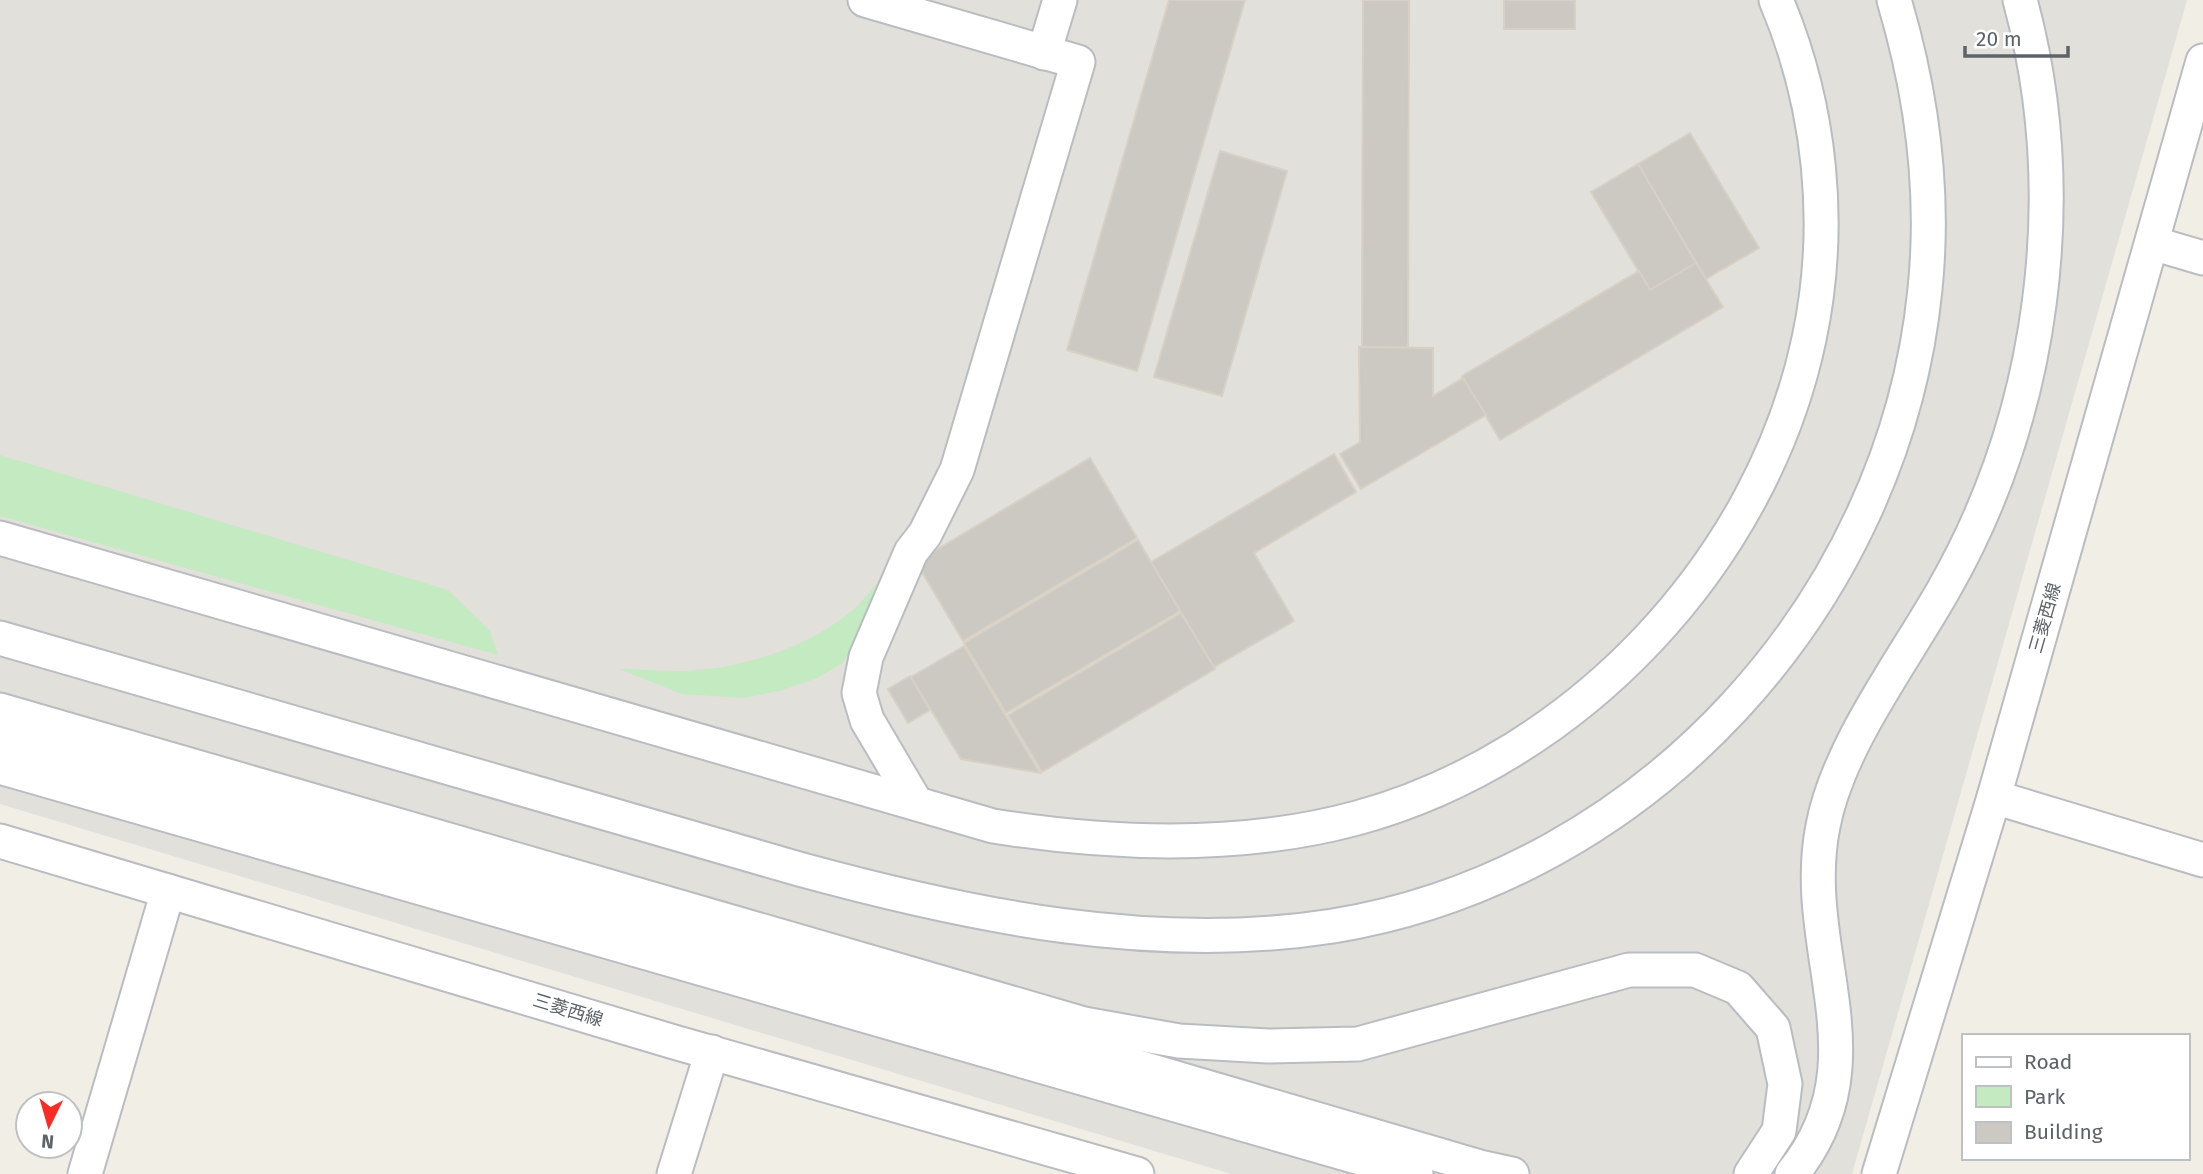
<svg xmlns="http://www.w3.org/2000/svg" width="2203" height="1174" viewBox="0 0 2203 1174" font-family="'Fira Sans','Noto Sans JP',sans-serif">
  <rect width="100%" height="100%" fill="#f1eee6"/>
  <polygon fill="#e2e0da" points="0,0 2187,0 1852,1174 1231,1174 0,804"/>
  <g fill="#c3eac1">
    <polygon points="0,455 448,590 490,631 498,655 0,516"/>
    <path d="M 879,581 L 886,583 L 843,663 L 817,678 L 783,690 L 744,698 L 682,694 L 619,669 C 638,669 658,671 678,671 C 739,670 807,649 854,609 C 863,601 871,590 879,581 Z"/>
  </g>
  <g fill="#ccc9c3" stroke="#d7d0c4" stroke-width="2">
    <polygon points="1169,0 1245,0 1137,371 1067,350"/>
    <polygon points="1363,0 1409,0 1408,348 1362,347"/>
    <rect x="1504" y="0" width="71" height="29"/>
    <polygon points="1690,133 1759,248 1706,279 1638,164"/>
    <polygon points="1220,151 1287,171 1222,396 1154,377"/>
    <polygon points="1638,164 1696,263 1650,290 1591,192"/>
    <polygon points="1696,263 1723,307 1500,440 1462,376 1639,271 1650,290"/>
    <polygon points="1359,347 1433,348 1433,396 1463,378 1486,415 1361,489 1340,454 1360,442"/>
    <polygon points="1334,454 1356,492 1254,553 1294,621 1214,667 1151,562"/>
    <polygon points="1090,458 1137,538 963,641 916,562"/>
    <polygon points="1138,540 1180,611 1006,713 964,643"/>
    <polygon points="1181,613 1215,669 1042,772 1008,715"/>
    <polygon points="964,646 1040,773 961,759 911,677"/>
    <polygon points="910,676 930,710 908,723 888,689"/>
  </g>
  <g fill="none" stroke-linecap="round" stroke-linejoin="round">
    <g stroke="#b9bcc1" stroke-width="37">
      <g id="minor">
        <polyline points="865,0 1078,62 957,470 925,534 911,552 866,657 859,693 867,720 916,803"/>
        <polyline points="1044,53 1060,0"/>
        <polyline points="2152,243 2203,258"/>
        <path d="M 0,538 L 993,826 C 1113,845 1239,850 1357,818 C 1577,758 1762,562 1809,339 C 1833,226 1821,106 1776,0"/>
        <path d="M 0,638 L 799,869 C 971,916 1154,954 1333,926 C 1646,875 1894,603 1925,289 C 1935,191 1922,94 1894,0"/>
        <polyline points="0,710 1084,1024 1179,1041 1268,1046 1358,1044 1629,970 1695,970 1738,988 1773,1028 1785,1084 1779,1131 1751,1174"/>
        <polyline points="0,734 1480,1167 1512,1174"/>
        <polyline points="0,767 1416,1174"/>
        <polyline points="1994,797 2203,860"/>
        <polyline points="0,841 674,1042 1137,1174"/>
        <polyline points="85,1174 168,891"/>
        <polyline points="674,1174 712,1052"/>
        <path d="M 1792,1174 C 1884,1062 1798,950 1823,826 C 1838,746 1904,660 1944,589 C 2044,414 2073,195 2020,0"/>
        <polyline points="1879,1174 1994,797 2203,61"/>
      </g>
    </g>
    <use href="#minor" stroke="#fff" stroke-width="33"/>
  </g>
  <g text-anchor="middle" dominant-baseline="central" stroke-width="6" stroke-linejoin="round" paint-order="stroke">
    <g font-size="18" fill="#5d6368" stroke="#fff">
      <text transform="translate(2045 618) rotate(-74)">三菱西線</text>
      <text transform="translate(568 1010) rotate(17)">三菱西線</text>
    </g>
  </g>
  <rect x="1962" y="1034" width="228" height="126" fill="#ffffff" stroke="#bec1c3" stroke-width="2"/>
  <rect x="1976" y="1057" width="35" height="10" fill="#ffffff" stroke="#bec1c3" stroke-width="2"/>
  <text x="2024" y="1069" font-size="21" fill="#5d6368">Road</text>
  <rect x="1976" y="1086" width="35" height="21" fill="#c3eac1" stroke="#bec1c3" stroke-width="2"/>
  <text x="2024" y="1104" font-size="21" fill="#5d6368">Park</text>
  <rect x="1976" y="1122" width="35" height="21" fill="#ccc9c3" stroke="#bec1c3" stroke-width="2"/>
  <text x="2024" y="1139" font-size="21" fill="#5d6368">Building</text>
  <g transform="translate(49 1125) rotate(185)"><circle r="33" fill="#ffffff" stroke="#bec1c3" stroke-width="2"/>
  <path d="M0-5L12 26L0 18L-12 26Z" fill="#f82b25"/>
  <text y="-10" font-size="19" font-weight="bold" text-anchor="middle" fill="#5d6368">N</text>
  </g>
  <path d="M1965 46v10h103v-10" fill="none" stroke="#5d6368" stroke-width="3.5"/>
  <text x="1976" y="46" font-size="21" fill="#5d6368" stroke="#ffffff" stroke-width="5" paint-order="stroke">20 m</text>
</svg>
